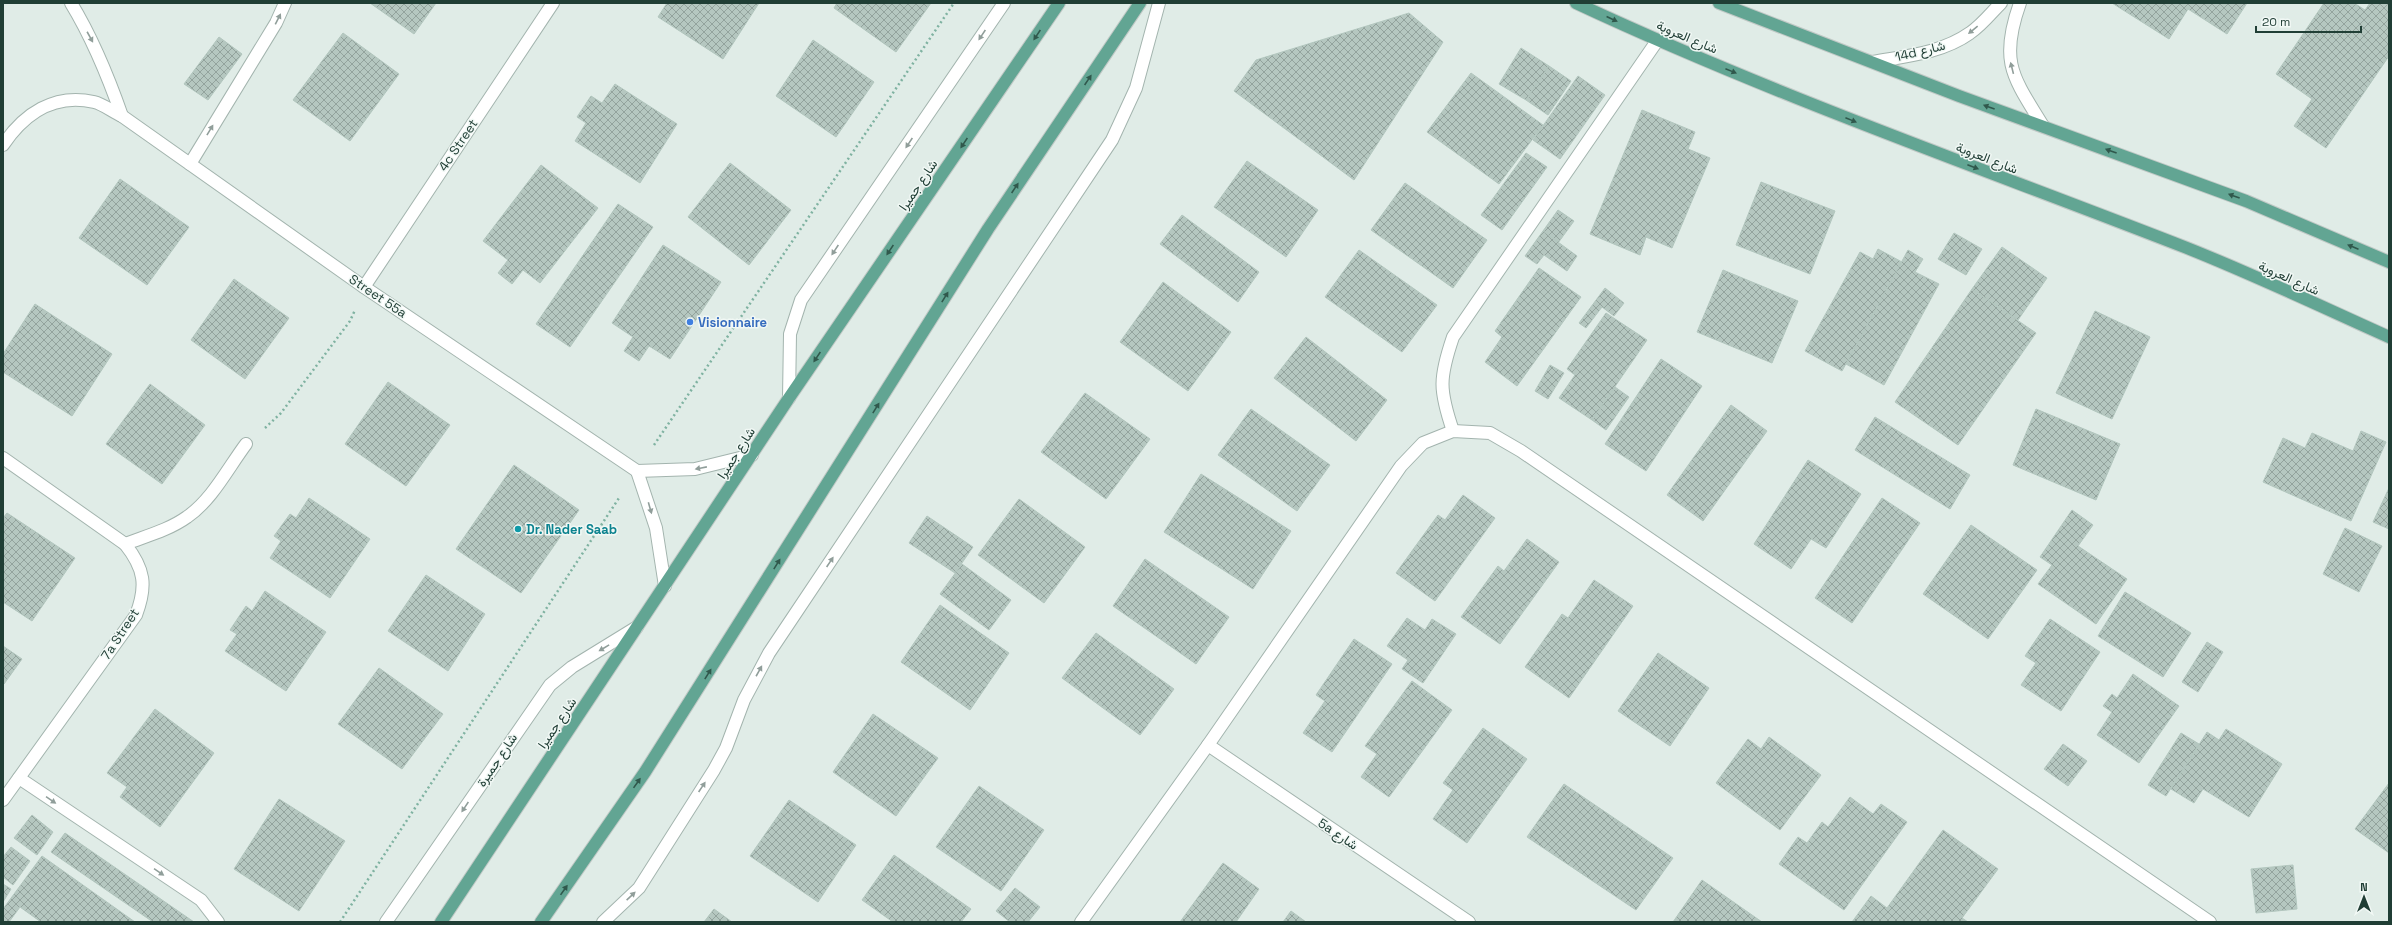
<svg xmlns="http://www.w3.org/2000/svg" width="2392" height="925" viewBox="0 0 2392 925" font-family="'Space Grotesk',Vazirmatn,sans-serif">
  <defs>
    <pattern id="building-cross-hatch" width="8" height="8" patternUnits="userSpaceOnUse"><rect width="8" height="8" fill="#b5c7c0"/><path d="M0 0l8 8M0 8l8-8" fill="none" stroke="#93a39d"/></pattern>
  </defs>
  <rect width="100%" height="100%" fill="#e0ece7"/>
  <g fill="url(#building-cross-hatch)" stroke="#b2c6be">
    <polygon points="370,3 436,3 414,34"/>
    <polygon points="667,3 759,3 723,59 658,17"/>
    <polygon points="837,3 931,3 896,52 834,8"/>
    <polygon points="2112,3 2247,3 2227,34 2188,9 2169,39"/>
    <polygon points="2324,3 2354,3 2365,10 2370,3 2389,3 2389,56 2326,148 2294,126 2312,99 2276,74"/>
    <polygon points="1409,13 1443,42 1354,180 1234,91 1256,60"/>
    <polygon points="343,33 399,74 350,141 293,100"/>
    <polygon points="219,37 242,54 208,100 184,84"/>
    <polygon points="813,40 874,82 836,137 776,96"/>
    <polygon points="1521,48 1549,66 1526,100 1499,84"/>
    <polygon points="1549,66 1571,81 1548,115 1526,100"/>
    <polygon points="1471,73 1543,125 1499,184 1427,132"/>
    <polygon points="1578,76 1605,95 1560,159 1533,140"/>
    <polygon points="615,84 677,124 640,183 575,141 586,123 577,117 591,96 602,103"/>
    <polygon points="1642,110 1695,132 1688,149 1710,158 1672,248 1646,237 1640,255 1590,234"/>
    <polygon points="1526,153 1547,167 1502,230 1481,215"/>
    <polygon points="1247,161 1318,210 1286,257 1214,207"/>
    <polygon points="730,163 791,210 749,265 688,217"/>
    <polygon points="541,165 598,208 540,283 523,270 512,284 498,273 508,260 483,241"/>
    <polygon points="120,179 189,227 147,285 79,238"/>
    <polygon points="1761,182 1835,211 1810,274 1736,245"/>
    <polygon points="1405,183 1487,240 1453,288 1371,230"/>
    <polygon points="618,204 653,227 570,347 536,324"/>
    <polygon points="1558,210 1574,221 1558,243 1543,231"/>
    <polygon points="1182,215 1259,272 1238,302 1160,244"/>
    <polygon points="1543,231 1577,256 1567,271 1544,255 1537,264 1525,256"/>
    <polygon points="1954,233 1982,249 1966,275 1938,259"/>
    <polygon points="663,245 721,282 670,359 649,346 639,361 624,351 633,337 612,323"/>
    <polygon points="2002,247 2047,278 2018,320 1972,289"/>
    <polygon points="1878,249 1902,262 1842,371 1805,351 1860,252 1873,259"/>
    <polygon points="1359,250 1437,305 1402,352 1325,297"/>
    <polygon points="1908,250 1923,259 1915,272 1939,284 1884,385 1846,364"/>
    <polygon points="1539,268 1581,297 1517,386 1485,362 1502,337 1495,331"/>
    <polygon points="1723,270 1798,301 1772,363 1697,332"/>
    <polygon points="234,279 289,318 245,379 191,340"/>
    <polygon points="1163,282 1231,332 1188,391 1120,342"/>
    <polygon points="1605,288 1624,303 1614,316 1602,307 1586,328 1579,323"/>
    <polygon points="1972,289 2036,333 1958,445 1895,402"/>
    <polygon points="35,304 112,354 72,416 3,372 3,354"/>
    <polygon points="2095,311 2150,337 2112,419 2056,393"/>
    <polygon points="1606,313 1647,340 1592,420 1559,398 1575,375 1567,369"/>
    <polygon points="1306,337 1387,400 1356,441 1274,378"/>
    <polygon points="1661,359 1702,386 1646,471 1605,444"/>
    <polygon points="1550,365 1564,373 1548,399 1535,391"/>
    <polygon points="388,382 450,425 406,486 345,444"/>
    <polygon points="150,384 205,425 162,484 106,444"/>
    <polygon points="1615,387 1629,397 1606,430 1592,420"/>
    <polygon points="1085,393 1150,439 1106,499 1041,452"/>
    <polygon points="1731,405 1767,431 1703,521 1667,495"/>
    <polygon points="1251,409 1330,465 1297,511 1218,455"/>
    <polygon points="2036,409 2120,444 2096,500 2013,465"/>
    <polygon points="1875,417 1970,475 1950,509 1855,450"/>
    <polygon points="2361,431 2386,442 2351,521 2263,482 2283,438 2305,448 2312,433 2353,451"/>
    <polygon points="1808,460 1861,494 1826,548 1811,539 1791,569 1754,544"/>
    <polygon points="514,465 579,510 521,593 456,549"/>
    <polygon points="1201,474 1291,531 1253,589 1164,532"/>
    <polygon points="2389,488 2389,529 2373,522"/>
    <polygon points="1463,495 1495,518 1435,601 1396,573 1438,515 1445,520"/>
    <polygon points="309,498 370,539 330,598 270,558 281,541 274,536 290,514 296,518"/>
    <polygon points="1882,498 1920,523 1852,623 1815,598"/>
    <polygon points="1019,499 1085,547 1044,603 978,555"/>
    <polygon points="2072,510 2093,525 2078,546 2127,579 2096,624 2038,584 2052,565 2040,557"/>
    <polygon points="7,513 75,558 32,621 3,602 3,518"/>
    <polygon points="927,516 973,547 955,573 909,543"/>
    <polygon points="1971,525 2037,570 1988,639 1923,594"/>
    <polygon points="2345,528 2382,546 2359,592 2323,574"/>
    <polygon points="1527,539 1559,562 1500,644 1461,617 1498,566 1504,571"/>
    <polygon points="1145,559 1229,617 1196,664 1113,606"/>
    <polygon points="962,564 1011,600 989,630 940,594"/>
    <polygon points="426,575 485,614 448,671 388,631"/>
    <polygon points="1594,580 1633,606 1569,698 1525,667 1562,614 1568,618"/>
    <polygon points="265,591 326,632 286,691 225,651 237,634 230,630 246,606 252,611"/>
    <polygon points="2125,592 2191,633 2163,677 2098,636"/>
    <polygon points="940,605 1009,653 970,710 901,662"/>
    <polygon points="1407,618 1425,630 1432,619 1456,634 1423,683 1402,669 1408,660 1387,646"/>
    <polygon points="2050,619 2100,652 2061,711 2021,685 2036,663 2025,656"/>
    <polygon points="1096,633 1174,689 1140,735 1062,678"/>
    <polygon points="1354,639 1392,664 1332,752 1303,733 1325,701 1316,695"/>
    <polygon points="2207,642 2223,652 2198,692 2182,682"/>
    <polygon points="3,646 22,659 4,684 3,683"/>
    <polygon points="1658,653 1709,688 1670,746 1618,711"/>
    <polygon points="379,668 443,714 402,769 338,724"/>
    <polygon points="2133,674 2179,706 2139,763 2097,735 2112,712 2103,706 2112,694 2117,698"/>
    <polygon points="1412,681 1452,710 1389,797 1361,777 1377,754 1365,746"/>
    <polygon points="155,709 214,753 160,827 120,797 127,787 107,773"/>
    <polygon points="873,714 938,758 896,816 833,772"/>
    <polygon points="1483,728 1527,759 1467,843 1433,819 1453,790 1443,783"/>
    <polygon points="2226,729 2282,764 2249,817 2203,789 2194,803 2171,789 2207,732 2219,740"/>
    <polygon points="2181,733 2199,744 2166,796 2148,785"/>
    <polygon points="1769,737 1821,775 1780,830 1716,783 1748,739 1761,749"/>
    <polygon points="2063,744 2087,761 2068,786 2044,769"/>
    <polygon points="2389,783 2389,853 2355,829"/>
    <polygon points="1564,784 1673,858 1636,910 1527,837"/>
    <polygon points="979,786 1044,830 1001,891 936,847"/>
    <polygon points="1850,797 1873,814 1881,804 1907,822 1844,910 1779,864 1798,837 1807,843 1822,822 1828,827"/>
    <polygon points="279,799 345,841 299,911 234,869"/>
    <polygon points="789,800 856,845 818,902 750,856"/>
    <polygon points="32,815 53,832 37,855 14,838"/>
    <polygon points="1943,830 1998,869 1962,918 1968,922 1852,922 1871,896 1887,908"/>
    <polygon points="65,833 194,922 153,922 51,852"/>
    <polygon points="11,847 30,861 13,885 3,877 3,857"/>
    <polygon points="894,855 971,909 961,922 893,922 862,900"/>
    <polygon points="42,856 135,922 41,922 20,907 9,922 3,922 3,909"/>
    <polygon points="1223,863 1259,889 1236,922 1180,922"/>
    <polygon points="2293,865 2297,909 2256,913 2251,869"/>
    <polygon points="1702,880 1762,922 1673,922"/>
    <polygon points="3,884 11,889 3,902"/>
    <polygon points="1015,888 1040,907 1028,922 1010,922 996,911"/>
    <polygon points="714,909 732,922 704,922"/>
    <polygon points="1291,911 1306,922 1283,922"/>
  </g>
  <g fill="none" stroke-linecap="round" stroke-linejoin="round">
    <g stroke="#a3b4ae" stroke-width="14">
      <g id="minor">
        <path d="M 71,3 C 93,39 108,76 122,116"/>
        <path d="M 2020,3 C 1999,62 2013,77 2043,126"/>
        <path d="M 1873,62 C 1906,56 1942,53 1970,33 C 1982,25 1991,13 2001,3"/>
        <path d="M 3,145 C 24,114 54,93 94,102 C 103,104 113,112 122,116 L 364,287 L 637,471"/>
        <polyline points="190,164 276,23 285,3"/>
        <polyline points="364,287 553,3"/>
        <polyline points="789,398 790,334 801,300 1004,3"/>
        <path d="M 1453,431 C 1439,390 1439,378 1453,337 L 1657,41"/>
        <path d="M 3,458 L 125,544 C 145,569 147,586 136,615 L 3,800"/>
        <polyline points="637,471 656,528 665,586"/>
        <polyline points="637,471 695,469 752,455"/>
        <path d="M 125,544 C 146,536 169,530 187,517 C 212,500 228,468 246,444"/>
        <polyline points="1208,745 1469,922"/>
        <polyline points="19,778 201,900 218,922"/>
        <polyline points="386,922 550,685 572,667 637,627"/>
        <polyline points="603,922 639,888 714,770 726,748 744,700 769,653 1112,140 1136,88 1159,3"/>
        <polyline points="1081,922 1208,745 1401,466 1423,443 1453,431 1490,433 1521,451 2210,922"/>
      </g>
    </g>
    <g stroke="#c1c9c6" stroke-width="14">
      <g id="major">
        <path d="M 1576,3 C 1775,96 1982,168 2187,248 C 2255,275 2322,307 2389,337"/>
        <polyline points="1719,3 1959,96 2246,201 2389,262"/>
        <polyline points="441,922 789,398 1059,3"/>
        <polyline points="541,922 645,772 988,229 1140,3"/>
      </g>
    </g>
    <g stroke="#7fb2a1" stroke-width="2.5" stroke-dasharray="2 3" stroke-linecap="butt">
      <polyline points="265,428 281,413 350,321 355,310"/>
      <polyline points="654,445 954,3"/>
      <polyline points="340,922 619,498"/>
    </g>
    <use href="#minor" stroke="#fff" stroke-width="12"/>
    <use href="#major" stroke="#62a593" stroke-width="12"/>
  </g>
  <defs><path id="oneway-solid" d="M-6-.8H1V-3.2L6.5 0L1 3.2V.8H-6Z"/></defs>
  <g fill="#909e9a">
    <use href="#oneway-solid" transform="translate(278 19) rotate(-63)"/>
    <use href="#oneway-solid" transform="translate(1973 30) rotate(141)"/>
    <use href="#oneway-solid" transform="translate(982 35) rotate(124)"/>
    <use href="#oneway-solid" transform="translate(90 37) rotate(61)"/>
    <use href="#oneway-solid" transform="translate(2012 68) rotate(-104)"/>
    <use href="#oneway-solid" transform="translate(210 130) rotate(-59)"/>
    <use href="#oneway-solid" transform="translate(909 143) rotate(124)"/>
    <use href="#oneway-solid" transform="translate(835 250) rotate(124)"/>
    <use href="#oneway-solid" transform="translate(701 468) rotate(169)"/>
    <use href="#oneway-solid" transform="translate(650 508) rotate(74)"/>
    <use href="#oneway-solid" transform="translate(830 562) rotate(-56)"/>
    <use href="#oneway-solid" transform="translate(604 648) rotate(149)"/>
    <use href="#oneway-solid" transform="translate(759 671) rotate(-61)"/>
    <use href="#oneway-solid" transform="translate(702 787) rotate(-56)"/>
    <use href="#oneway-solid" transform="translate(51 800) rotate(34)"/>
    <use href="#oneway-solid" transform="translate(465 807) rotate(124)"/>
    <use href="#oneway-solid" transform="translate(159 872) rotate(34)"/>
    <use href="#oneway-solid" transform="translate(631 896) rotate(-43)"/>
  </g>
  <g fill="#30584c">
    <use href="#oneway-solid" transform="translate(1612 19) rotate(25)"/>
    <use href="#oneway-solid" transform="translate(1037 35) rotate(124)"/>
    <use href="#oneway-solid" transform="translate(1731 71) rotate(22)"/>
    <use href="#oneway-solid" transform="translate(1088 80) rotate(-56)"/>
    <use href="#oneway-solid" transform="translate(1989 107) rotate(-160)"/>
    <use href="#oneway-solid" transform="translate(1851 120) rotate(22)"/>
    <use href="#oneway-solid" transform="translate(964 143) rotate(124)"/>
    <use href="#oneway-solid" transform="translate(2111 151) rotate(-160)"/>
    <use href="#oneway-solid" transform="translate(1973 167) rotate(21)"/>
    <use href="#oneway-solid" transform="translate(1015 188) rotate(-56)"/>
    <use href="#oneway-solid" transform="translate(2234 196) rotate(-160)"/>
    <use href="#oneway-solid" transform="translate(2353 247) rotate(-157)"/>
    <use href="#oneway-solid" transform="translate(890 250) rotate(124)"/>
    <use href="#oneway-solid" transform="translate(945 297) rotate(-58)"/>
    <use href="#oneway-solid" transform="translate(817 357) rotate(124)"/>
    <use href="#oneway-solid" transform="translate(876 408) rotate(-58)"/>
    <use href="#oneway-solid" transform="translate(777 564) rotate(-58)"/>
    <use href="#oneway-solid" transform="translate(708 674) rotate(-58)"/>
    <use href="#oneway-solid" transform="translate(637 783) rotate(-55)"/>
    <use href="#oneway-solid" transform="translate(564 890) rotate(-55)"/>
  </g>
  <circle fill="#3f7fe0" stroke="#f1f8f5" stroke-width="1.5" cx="690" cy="322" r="4"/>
  <circle fill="#0f9aa8" stroke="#f1f8f5" stroke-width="1.5" cx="518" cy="529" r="4"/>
  <g text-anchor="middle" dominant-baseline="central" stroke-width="3" stroke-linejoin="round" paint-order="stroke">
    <g font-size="13" fill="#203e35" stroke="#f1f8f5">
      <text transform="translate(1687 37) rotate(23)">شارع العروبة</text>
      <text transform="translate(1920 51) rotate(-14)">14d شارع</text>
      <text transform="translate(458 145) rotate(-56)">4c Street</text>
      <text transform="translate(1987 158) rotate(21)">شارع العروبة</text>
      <text transform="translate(918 185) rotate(-56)">شارع جميرا</text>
      <text transform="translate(2289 278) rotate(24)">شارع العروبة</text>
      <text transform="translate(378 296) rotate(34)">Street 55a</text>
      <text transform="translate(736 453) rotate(-57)">شارع جميرا</text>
      <text transform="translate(120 634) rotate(-57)">7a Street</text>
      <text transform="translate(557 723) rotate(-56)">شارع جميرا</text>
      <text transform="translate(497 760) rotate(-56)">شارع جميرة</text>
      <text transform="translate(1338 834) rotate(34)">5a شارع</text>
    </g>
    <g font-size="13" font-weight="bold" fill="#366cbe" stroke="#f1f8f5" text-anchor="start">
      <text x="698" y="322">Visionnaire</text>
    </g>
    <g font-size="13" font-weight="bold" fill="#0d838f" stroke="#f1f8f5" text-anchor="start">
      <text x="526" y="529">Dr. Nader Saab</text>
    </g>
  </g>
  <rect width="2392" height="925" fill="none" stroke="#203e35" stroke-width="8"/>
  <g transform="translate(2364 897)" stroke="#f1f8f5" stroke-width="3" paint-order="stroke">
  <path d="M0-3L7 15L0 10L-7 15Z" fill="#203e35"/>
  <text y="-6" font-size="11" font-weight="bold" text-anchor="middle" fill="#203e35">N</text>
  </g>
  <path d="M2256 26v6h105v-6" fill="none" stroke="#203e35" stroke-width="2"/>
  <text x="2262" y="26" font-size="12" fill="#203e35" stroke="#f1f8f5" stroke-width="3" paint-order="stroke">20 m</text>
</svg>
